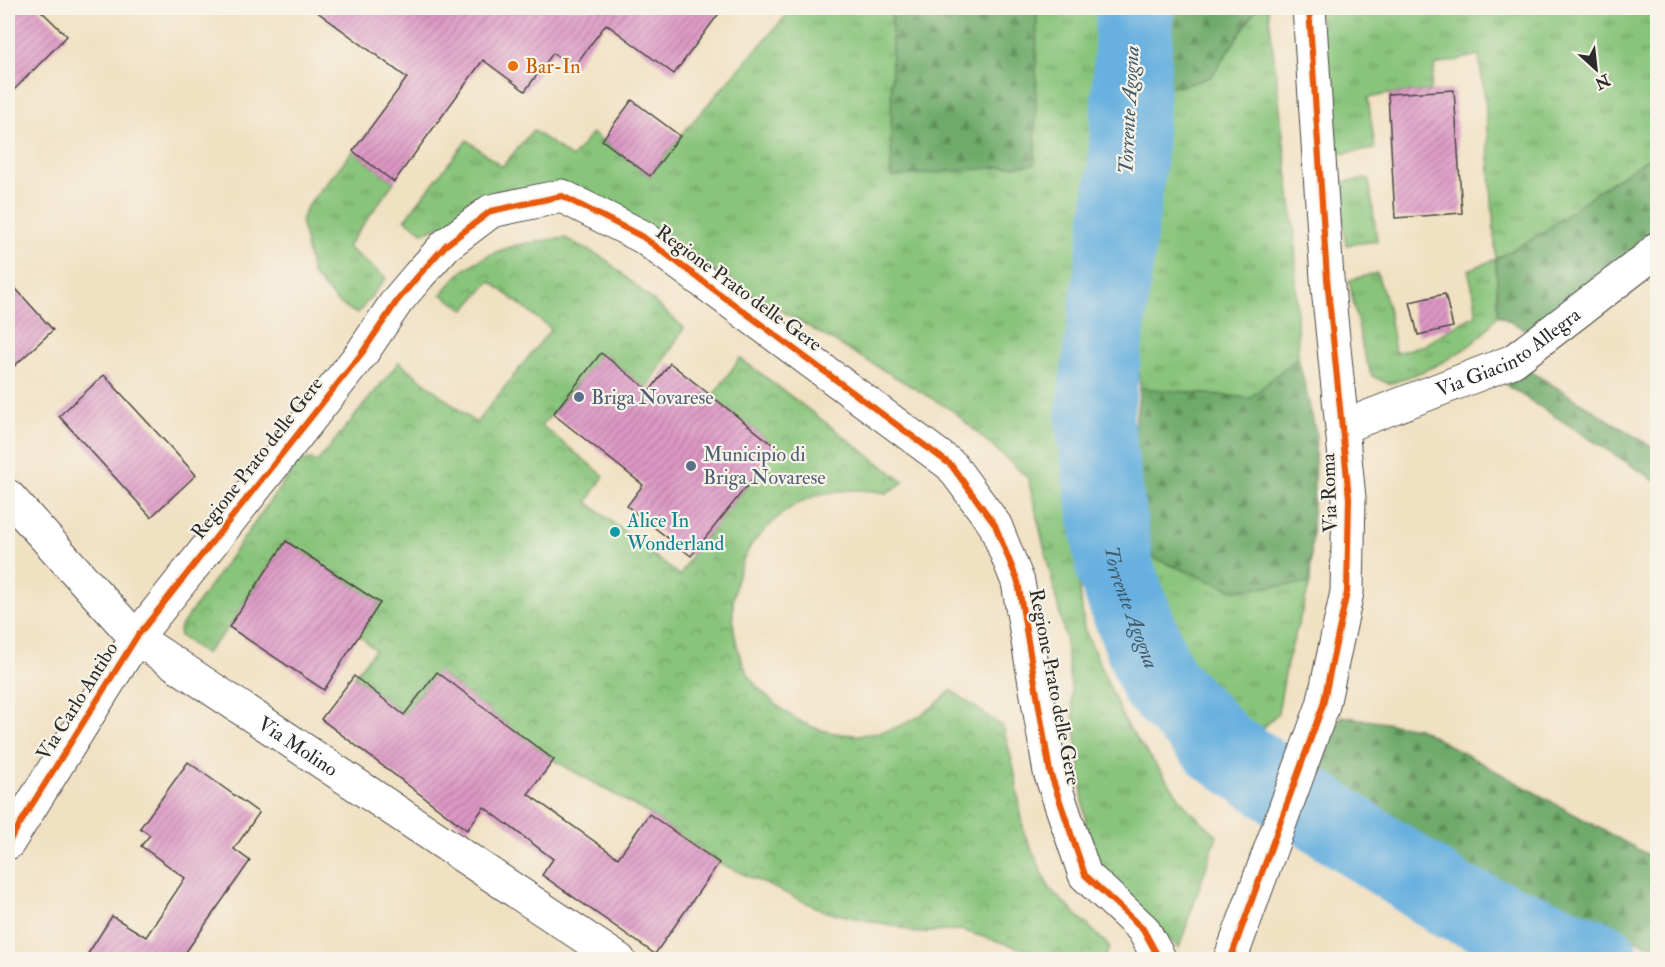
<svg xmlns="http://www.w3.org/2000/svg" width="1665" height="967" viewBox="0 0 1665 967" font-family="'IM FELL Double Pica',serif">
  <defs>
    <pattern id="grass-tufts" width="24" height="20" patternUnits="userSpaceOnUse" patternTransform="scale(1.5)"><rect width="24" height="20" fill="#88c47a"/><path d="M3 7l-1-3M5 7V3M7 7l1-3M15 17l-1-3M17 17v-4M19 17l1-3" fill="none" stroke="#6f9f64"/></pattern>
    <pattern id="forest-firs" width="22" height="20" patternUnits="userSpaceOnUse" patternTransform="scale(1.5)"><rect width="22" height="20" fill="#6eaa6a"/><path d="M5 1l3.5 6h-7zM16 11l3.5 6h-7z" fill="#5b8b57"/></pattern>
    <pattern id="park-crowns" width="20" height="18" patternUnits="userSpaceOnUse" patternTransform="scale(1.5)"><rect width="20" height="18" fill="#88c47a"/><path d="M2 6a3 3 0 1 1 6 0M12 15a3 3 0 1 1 6 0" fill="none" stroke="#6f9f64"/></pattern>
    <pattern id="building-hatch" width="6" height="6" patternUnits="userSpaceOnUse" patternTransform="scale(1.5)"><rect width="6" height="6" fill="#dd98c5"/><path d="M-1 1l2-2M0 6l6-6M5 7l2-2" fill="none" stroke="#b37ca0"/></pattern>
  </defs>
  <rect width="100%" height="100%" fill="#f7f3e8"/>
  <filter id="ink" filterUnits="userSpaceOnUse"><feTurbulence type="fractalNoise" baseFrequency=".0167" numOctaves="2"/><feDisplacementMap in="SourceGraphic" scale="12" xChannelSelector="R" yChannelSelector="G"/><feConvolveMatrix kernelMatrix="1 2 1 2 8 2 1 2 1" color-interpolation-filters="sRGB"/></filter>
  <filter id="wash" filterUnits="userSpaceOnUse"><feTurbulence type="fractalNoise" baseFrequency=".008" numOctaves="4" result="noise"/><feDisplacementMap in="SourceGraphic" scale="24" xChannelSelector="R" yChannelSelector="G"/><feGaussianBlur stdDeviation="1.35" result="paint"/><feColorMatrix in="noise" values="0 0 0 0 0 0 0 0 0 0 0 0 0 0 0 0 0 1.4 0 .05"/><feComposite in="paint" operator="in"/></filter>
  <g filter="url(#wash)">
    <rect width="100%" height="100%" fill="#f1e1c3"/>
    <g fill="url(#grass-tufts)" stroke="#5a7852" stroke-width="1.5">
      <polygon points="793,8 1119,8 1113,158 1075,325 1072,517 1084,628 1126,724 1188,809 1217,835 1179,948 1108,883 1088,847 1065,636 1028,478 952,410 689,257 590,193 464,215 424,233 405,219 467,140 502,167 533,130 572,158 592,133 650,176 680,136"/>
      <polygon points="1257,8 1268,8 1295,237 1298,357 1250,398 1140,388 1131,278 1131,230 1140,168 1140,80 1179,87 1211,77"/>
      <path d="M 1319,8 L 1657,8 L 1657,153 L 1599,190 L 1541,234 L 1496,259 L 1498,315 C 1492,322 1486,331 1480,337 C 1454,360 1421,373 1389,384 L 1372,376 L 1363,350 L 1349,280 L 1377,273 L 1388,307 L 1395,353 L 1425,345 L 1453,327 L 1476,315 L 1475,299 L 1468,270 L 1496,259 L 1485,99 L 1479,55 L 1435,65 L 1430,91 L 1388,94 L 1368,98 L 1375,149 L 1331,155 Z"/>
      <polygon points="353,151 394,182 347,247 386,278 357,314 337,302 312,274 301,220 308,205"/>
      <polygon points="1369,179 1377,241 1346,245 1338,182"/>
      <polygon points="1123,509 1156,559 1233,590 1310,583 1287,663 1278,713 1260,731 1201,682 1142,578"/>
    </g>
    <g fill="url(#forest-firs)" stroke="#4c6a4a" stroke-width="1.5">
      <polygon points="892,8 1037,8 1035,164 891,177"/>
      <polygon points="1143,8 1257,8 1211,77 1179,87 1140,80"/>
      <polygon points="1657,153 1657,242 1538,336 1498,315 1496,259 1541,234 1599,190"/>
      <polygon points="1298,357 1316,433 1310,583 1233,590 1156,559 1123,509 1140,388 1250,398"/>
      <polygon points="1530,371 1657,450 1657,482 1506,385"/>
      <polygon points="1341,716 1418,728 1657,860 1657,949 1306,809"/>
    </g>
    <path fill="url(#park-crowns)" stroke="#5a7852" stroke-width="1.5" d="M 565,238 L 605,259 L 684,328 L 647,389 L 601,353 L 553,414 L 541,425 L 604,476 L 587,502 L 680,576 L 691,556 L 777,448 L 712,397 L 740,358 L 904,482 L 887,493 C 844,485 801,492 770,525 C 764,531 756,538 751,545 C 740,564 734,584 733,605 C 732,631 738,662 754,683 C 758,689 765,694 770,699 C 824,752 901,744 951,690 L 1003,727 L 1014,768 L 1024,833 L 1050,889 L 1110,947 L 1104,959 L 1055,959 L 961,930 L 915,933 L 900,927 L 827,912 L 719,863 L 649,814 L 554,760 L 437,672 L 404,715 L 354,676 L 375,650 L 359,635 L 380,603 L 286,541 L 229,627 L 205,654 L 180,636 L 179,629 L 300,459 L 318,461 L 399,362 L 476,423 L 551,329 L 490,281 L 465,310 L 441,294 C 448,287 455,277 464,270 C 496,246 527,242 565,238 Z"/>
    <g fill="none" stroke-linecap="round" stroke-linejoin="round">
      <path stroke="#68b0df" stroke-width="78" id="s1" d="M 1135,8 L 1127,166 L 1094,418 L 1115,569 L 1158,682 L 1222,748 L 1454,902 L 1601,960"/>
    </g>
    <g id="blocks">
      <g fill="url(#building-hatch)">
        <polygon points="8,8 38,8 67,36 8,96"/>
        <polygon points="312,8 723,8 674,74 606,24 573,68 553,53 525,91 483,60 394,182 353,151 407,78"/>
        <polygon points="1454,90 1462,213 1395,218 1388,94"/>
        <polygon points="632,100 680,136 650,176 602,140"/>
        <polygon points="8,280 53,330 8,372"/>
        <polygon points="1445,294 1453,327 1418,335 1410,302"/>
        <polygon points="601,353 650,391 670,363 777,448 691,556 627,506 643,485 553,414"/>
        <polygon points="104,375 196,475 151,517 59,416"/>
        <polygon points="286,541 380,603 324,690 229,627"/>
        <polygon points="437,672 554,760 528,794 618,858 649,814 719,863 655,954 542,875 553,859 484,807 467,830 321,719 354,676 404,715"/>
        <polygon points="188,762 259,813 234,849 250,861 181,959 182,960 84,960 112,916 146,937 185,878 141,846 150,835 140,828"/>
      </g>
    </g>
  </g>
  <g filter="url(#ink)">
    <use href="#blocks" fill-opacity="0" stroke="#494642" stroke-width="1.5"/>
    <g fill="none" stroke-linecap="round" stroke-linejoin="round">
      <g stroke="#494642" stroke-width="35">
        <g id="minor">
          <path id="s2" d="M 1342,427 L 1513,361 L 1649,257 L 1658,248"/>
          <path id="s3" d="M 8,496 L 136,638 L 619,960"/>
          <polyline points="8,843 136,638 362,353 397,301 419,275 446,245 491,211 562,196 643,237 951,465 995,525 1018,582 1050,772 1085,875 1143,929 1160,960"/>
        </g>
      </g>
      <g stroke="#494642" stroke-width="35">
        <polyline id="tertiary" points="1230,960 1323,705 1347,592 1349,498 1327,278 1309,8"/>
      </g>
      <use href="#minor" stroke="#fff" stroke-width="33"/>
      <use href="#tertiary" stroke="#fff" stroke-width="33"/>
      <g stroke="#f7f3e8" stroke-width="10">
        <g id="cycleway">
          <polyline points="8,843 136,638 362,353 397,301 419,275 446,245 491,211 562,196 643,237 951,465 995,525 1018,582 1050,772 1085,875 1143,929 1160,960"/>
          <polyline points="1230,960 1323,705 1347,592 1349,498 1327,278 1309,8"/>
        </g>
      </g>
      <use href="#cycleway" stroke="#e8590c" stroke-width="6"/>
    </g>
  </g>
  <circle fill="#e8710a" stroke="#f7f3e8" stroke-width="2" cx="513" cy="66" r="6"/>
  <g fill="#5c6f8a" stroke="#f7f3e8" stroke-width="2">
    <circle cx="579" cy="397" r="6"/>
    <circle cx="691" cy="466" r="6"/>
  </g>
  <circle fill="#0f9aa8" stroke="#f7f3e8" stroke-width="2" cx="615" cy="532" r="6"/>
  <g text-anchor="middle" dominant-baseline="central" stroke-width="4.5" stroke-linejoin="round" paint-order="stroke">
    <g font-size="20" fill="#c56008" stroke="#f7f3e8" text-anchor="start">
      <text x="525" y="66">Bar-In</text>
    </g>
    <g font-size="20" fill="#2b2b2b" stroke="#f7f3e8">
      <text transform="translate(739 288) rotate(36)">Regione Prato delle Gere</text>
      <text stroke="none"><textPath href="#s2" startOffset="183">Via Giacinto Allegra</textPath></text>
      <text transform="translate(257 458) rotate(-52)">Regione Prato delle Gere</text>
      <text transform="translate(1329 493) rotate(-92)">Via Roma</text>
      <text transform="translate(1055 687) rotate(79)">Regione Prato delle Gere</text>
      <text transform="translate(77 701) rotate(-58)">Via Carlo Antibo</text>
      <text stroke="none"><textPath href="#s3" startOffset="386">Via Molino</textPath></text>
    </g>
    <g font-size="20" fill="#4e5e75" stroke="#f7f3e8" text-anchor="start">
      <text x="591" y="397">Briga Novarese</text>
      <text x="703" y="454">Municipio di<tspan x="703" dy="23">Briga Novarese</tspan></text>
    </g>
    <g font-size="20" fill="#0d838f" stroke="#f7f3e8" text-anchor="start">
      <text x="627" y="520">Alice In<tspan x="627" dy="23">Wonderland</tspan></text>
    </g>
    <g font-size="21" font-style="italic" fill="#405a6a" stroke="#f7f3e8">
      <text transform="translate(1129 110) rotate(-87)">Torrente Agogna</text>
      <text stroke="none"><textPath href="#s1" startOffset="606">Torrente Agogna</textPath></text>
    </g>
  </g>
  <rect width="1665" height="967" fill="none" stroke="#f7f3e8" stroke-width="30"/>
  <g transform="translate(1596 69) rotate(153)" stroke="#f7f3e8" stroke-width="4.5" paint-order="stroke">
  <path d="M0-4.5L10 22L0 15L-10 22Z" fill="#2b2b2b"/>
  <text y="-9" font-size="16" font-weight="bold" text-anchor="middle" fill="#2b2b2b">N</text>
  </g>
</svg>
